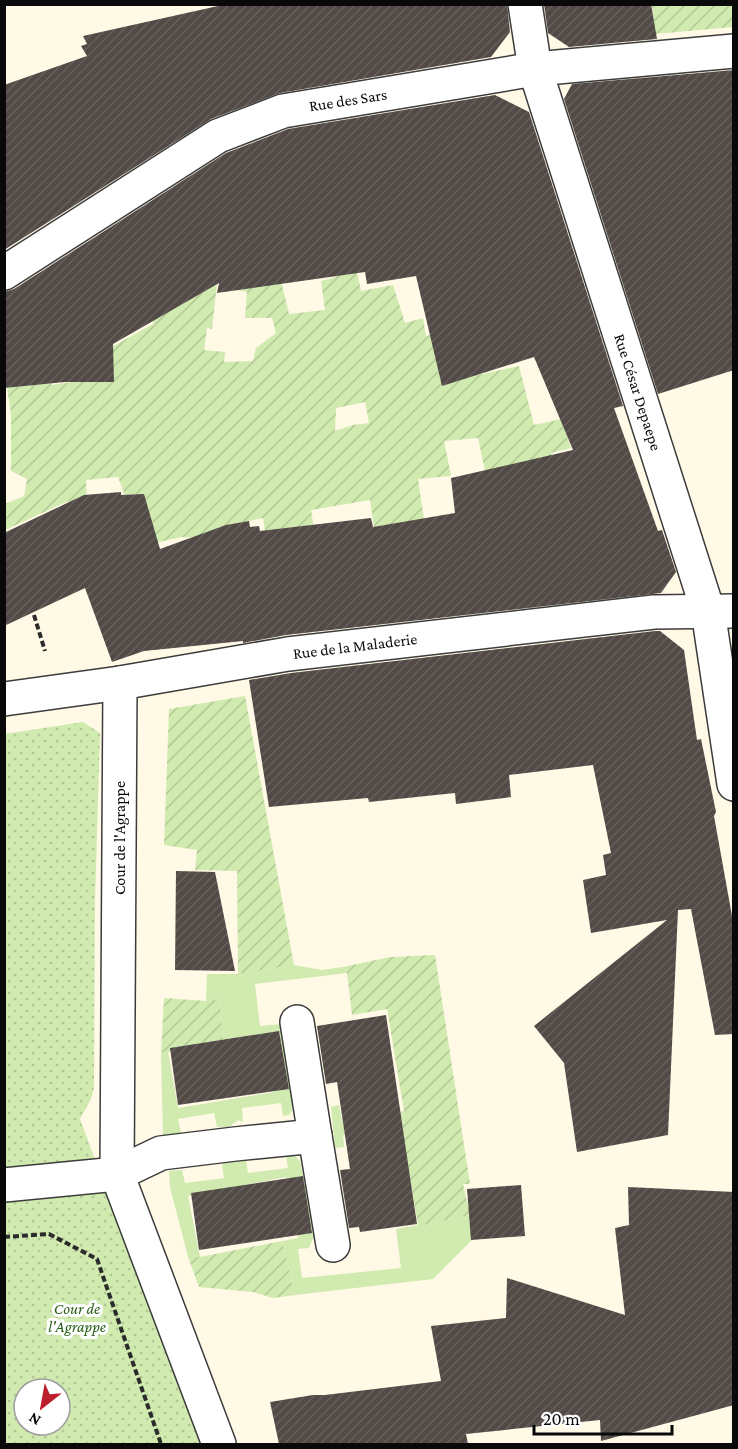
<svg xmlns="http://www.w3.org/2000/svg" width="738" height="1449" viewBox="0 0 738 1449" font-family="'Crimson Pro',serif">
  <defs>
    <pattern id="park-dots" width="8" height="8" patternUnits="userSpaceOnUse" patternTransform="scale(1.5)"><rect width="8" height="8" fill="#d0eaaf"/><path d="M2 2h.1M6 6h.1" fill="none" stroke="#b1c795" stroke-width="1.8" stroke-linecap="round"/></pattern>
    <pattern id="garden-furrows" width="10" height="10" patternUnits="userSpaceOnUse" patternTransform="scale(1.5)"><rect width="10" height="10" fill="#d0eaaf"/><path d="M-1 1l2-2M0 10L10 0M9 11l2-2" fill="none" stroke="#b1c795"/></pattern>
    <pattern id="building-hatch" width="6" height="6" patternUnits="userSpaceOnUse" patternTransform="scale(1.5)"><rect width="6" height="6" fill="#524a46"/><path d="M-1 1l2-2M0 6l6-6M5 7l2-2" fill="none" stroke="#665f5c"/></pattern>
  </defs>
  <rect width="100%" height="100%" fill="#fff9e6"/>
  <g fill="#d0eaaf">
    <polygon points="294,965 322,970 343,967 347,973 255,984 260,1026 282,1024 292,1104 292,1111 289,1115 283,1116 281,1103 242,1108 243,1122 238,1120 229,1127 217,1127 214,1113 178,1119 181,1133 163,1138 161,1054 168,1051 178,1108 274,1092 265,1036 223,1043 220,1000 206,1001 207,974 238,974"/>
    <polygon points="339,1105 342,1121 404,1111 402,1128 343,1135 344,1147 335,1148 331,1107"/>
    <polygon points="291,1152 300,1161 315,1234 309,1248 298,1249 302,1278 401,1268 396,1229 470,1215 472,1240 433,1279 295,1295 282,1241 298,1238 286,1177 188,1196 200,1257 188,1257 170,1187 169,1171 182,1170 185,1183 224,1178 222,1165 227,1159 241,1157 246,1160 248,1173 288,1168 286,1155"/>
  </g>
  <path fill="url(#park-dots)" fill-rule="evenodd" d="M 83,722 L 100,733 L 95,901 L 94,1088 L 91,1099 L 80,1119 L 200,1444 L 5,1444 L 4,734 ZM 24,1389 L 60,1389 L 60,1425 L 24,1425 Z"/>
  <g fill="url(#garden-furrows)" fill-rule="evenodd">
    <polygon points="652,5 733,5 733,27 655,34"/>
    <path d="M 353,254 L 361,291 L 393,285 L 405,323 L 423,318 L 426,336 L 445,330 L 467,338 L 478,375 L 519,366 L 534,425 L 561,419 L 571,448 L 551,453 L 557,472 L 486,476 L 478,438 L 444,441 L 451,476 L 418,479 L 424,519 L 374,527 L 370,500 L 311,510 L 314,529 L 267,544 L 263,518 L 224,526 L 227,539 L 182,537 L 141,546 L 135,494 L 125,496 L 118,477 L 86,480 L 87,499 L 66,502 L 5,530 L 5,504 L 24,496 L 27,479 L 11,471 L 11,414 L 6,380 L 50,373 L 51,385 L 85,380 L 110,348 L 153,324 L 152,301 L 219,266 L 212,329 L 207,328 L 204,350 L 225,352 L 224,362 L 253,361 L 256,348 L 276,333 L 272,318 L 245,318 L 247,292 L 230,289 L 278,268 L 289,314 L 325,310 L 321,281 L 336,277 L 333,257 ZM 365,402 L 369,423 L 353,425 L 335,431 L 336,408 Z"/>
    <polygon points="245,696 294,965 238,974 237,871 195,870 197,850 164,845 169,709"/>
    <polygon points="435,955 470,1184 463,1184 470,1215 418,1226 402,1128 404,1111 387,1009 352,1015 347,973 343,967 390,957"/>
    <polygon points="164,998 206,1001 220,999 223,1043 161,1053"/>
    <polygon points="282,1241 295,1295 273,1298 253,1292 199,1287 188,1257 200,1257"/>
  </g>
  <g fill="url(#building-hatch)">
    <polygon points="227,4 507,4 510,32 491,57 280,93 211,119 4,250 4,85 87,56 81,46 87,44 83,36"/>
    <polygon points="544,4 651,4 657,39 569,47 548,33"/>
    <polygon points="734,70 734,370 658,394 564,99 572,84"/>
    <polygon points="495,95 529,112 623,406 614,408 658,531 662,530 676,572 661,593 286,635 243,643 243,641 144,651 112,662 85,588 4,626 4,533 84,495 121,492 121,495 144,494 160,549 226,525 249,521 250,527 259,526 260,531 371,518 373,527 455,513 451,478 573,450 534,357 442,386 416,276 367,284 365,272 217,293 219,283 113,344 114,382 65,382 4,388 4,292 14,289 226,153 288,129"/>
    <polygon points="655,631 660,631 684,650 697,740 701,739 716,812 714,816 734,927 734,1034 715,1035 691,909 678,910 668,1135 577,1152 564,1063 534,1026 667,920 591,933 583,880 606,875 603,855 611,853 593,765 509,775 511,797 456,804 455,793 369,802 368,798 269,807 249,680 291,673"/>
    <polygon points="176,871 215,872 235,971 175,970"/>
    <polygon points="386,1015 417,1224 360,1232 359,1227 349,1228 340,1170 350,1169 337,1082 326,1084 317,1026"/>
    <polygon points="279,1031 289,1089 178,1105 170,1048"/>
    <polygon points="303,1176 312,1233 199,1250 191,1193"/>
    <polygon points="521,1185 525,1236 471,1240 467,1189"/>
    <polygon points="628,1187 734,1192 734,1405 601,1441 600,1420 466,1434 468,1444 279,1444 270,1402 313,1395 325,1395 441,1381 431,1326 506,1318 507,1278 625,1315 615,1228 629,1225"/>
  </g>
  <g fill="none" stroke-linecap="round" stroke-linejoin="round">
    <g stroke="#3c3c3c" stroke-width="36">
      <g id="minor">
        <polyline points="525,4 535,69 708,611 734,784"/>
        <polyline points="4,273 218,136 283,111 535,69 734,51"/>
        <polyline points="120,683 117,1174 219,1444"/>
        <polyline points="4,699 120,683 288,654 654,612 734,611"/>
        <polyline points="297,1022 315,1136"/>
        <polyline points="4,1185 117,1174 161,1153 235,1144 315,1136 333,1245"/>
      </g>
    </g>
    <g stroke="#2b2b2b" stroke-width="4" stroke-dasharray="6 3" stroke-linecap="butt">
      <polyline points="34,615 45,651"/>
      <polyline points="4,1237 49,1234 97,1259 161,1444"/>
    </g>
    <use href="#minor" stroke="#fff" stroke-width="33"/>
  </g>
  <g text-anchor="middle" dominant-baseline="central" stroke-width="6" stroke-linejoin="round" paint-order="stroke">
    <g font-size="16" fill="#090909" stroke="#fff">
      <text transform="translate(348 100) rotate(-9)">Rue des Sars</text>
      <text transform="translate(638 392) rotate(72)">Rue César Depaepe</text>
      <text transform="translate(355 646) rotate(-7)">Rue de la Maladerie</text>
      <text transform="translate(119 838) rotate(-90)">Cour de l'Agrappe</text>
    </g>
    <g font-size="16" font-style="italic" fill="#2b6219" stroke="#fff">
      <text x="77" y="1308">Cour de<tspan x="77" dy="18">l'Agrappe</tspan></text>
    </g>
  </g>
  <rect width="738" height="1449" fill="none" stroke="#090909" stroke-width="12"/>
  <g transform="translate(42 1407) rotate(211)"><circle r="28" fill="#ffffff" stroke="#9d9d9d" stroke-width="1.5"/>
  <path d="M0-4.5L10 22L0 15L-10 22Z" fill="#bd1e2d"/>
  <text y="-9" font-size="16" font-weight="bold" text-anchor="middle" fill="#090909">N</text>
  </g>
  <path d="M534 1425v9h138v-9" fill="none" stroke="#090909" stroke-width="3"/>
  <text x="543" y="1425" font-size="18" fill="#090909" stroke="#ffffff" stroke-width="4.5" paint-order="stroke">20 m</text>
</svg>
